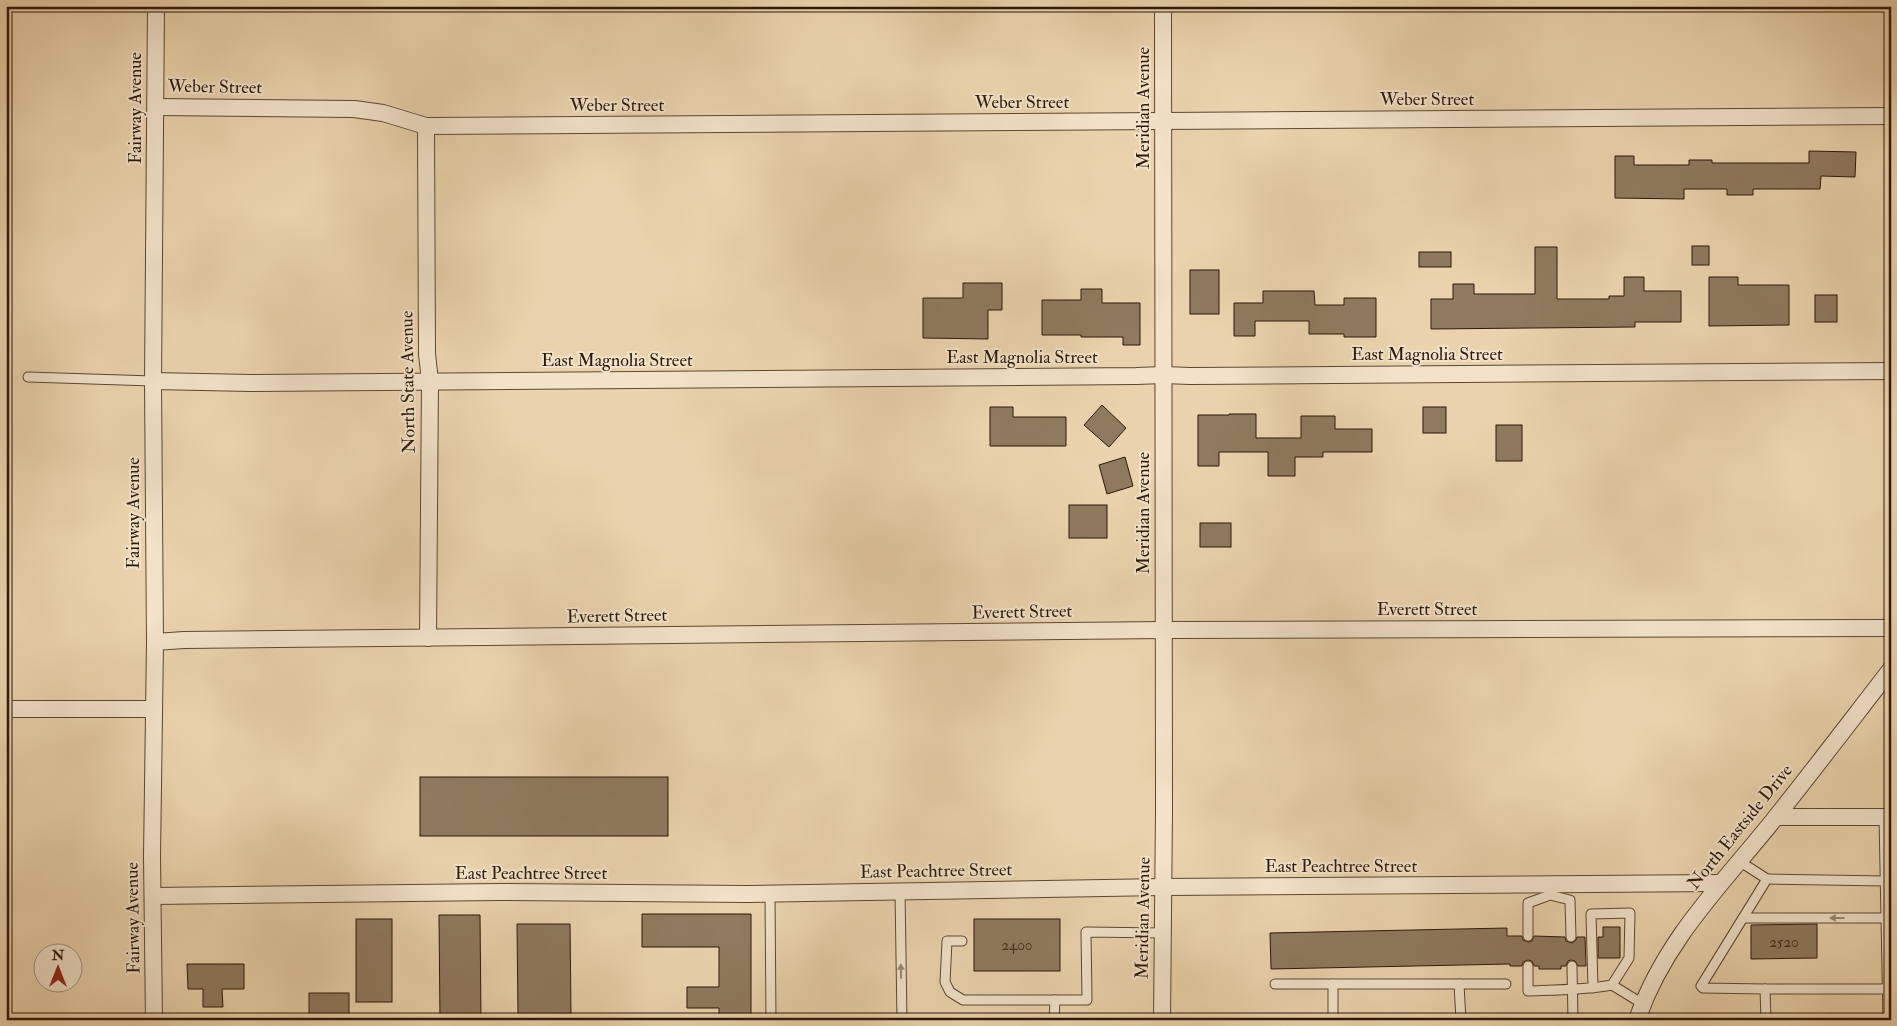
<svg xmlns="http://www.w3.org/2000/svg" width="1897" height="1026" viewBox="0 0 1897 1026" font-family="'IM FELL Double Pica',serif">
  <rect width="100%" height="100%" fill="#ead3ac"/>
  <filter id="stains"><feTurbulence type="fractalNoise" baseFrequency=".004" numOctaves="4"/><feColorMatrix values="0 0 0 0 .2 0 0 0 0 .09 0 0 0 0 .02 0 0 0 .5 -.17"/></filter>
  <radialGradient id="worn" r=".72"><stop offset=".6" stop-color="#630" stop-opacity="0"/><stop offset="1" stop-color="#630" stop-opacity=".3"/></radialGradient>
  <g fill="#8f7a5e" stroke="#2d190a">
    <polygon points="1809,151 1856,152 1855,177 1821,176 1820,189 1753,189 1753,195 1727,195 1727,189 1684,189 1684,199 1615,198 1615,156 1634,156 1634,165 1689,165 1689,160 1712,160 1712,163 1809,163"/>
    <rect x="1692" y="246" width="17" height="19"/>
    <polygon points="1535,247 1557,247 1557,299 1609,299 1609,296 1624,296 1624,277 1644,277 1644,291 1681,291 1681,322 1635,322 1635,327 1431,329 1431,299 1453,299 1453,284 1474,284 1474,294 1535,294"/>
    <rect x="1419" y="252" width="32" height="15"/>
    <rect x="1190" y="270" width="29" height="44"/>
    <polygon points="1709,277 1738,277 1738,285 1789,285 1789,325 1709,326"/>
    <polygon points="963,283 1002,283 1002,310 988,310 988,339 923,338 923,298 963,298"/>
    <polygon points="1081,289 1102,289 1102,303 1140,303 1140,345 1123,345 1123,337 1081,337 1081,335 1042,335 1042,300 1081,300"/>
    <polygon points="1263,291 1314,291 1315,305 1344,305 1344,298 1376,298 1376,337 1344,337 1344,334 1309,334 1309,321 1255,321 1255,336 1234,336 1234,303 1263,303"/>
    <rect x="1815" y="295" width="22" height="27"/>
    <polygon points="1102,405 1126,428 1109,447 1084,425"/>
    <polygon points="990,407 1013,407 1013,417 1066,417 1066,446 990,446"/>
    <rect x="1423" y="407" width="23" height="26"/>
    <polygon points="1229,414 1256,414 1256,438 1301,438 1301,416 1335,416 1335,429 1372,429 1372,452 1323,452 1323,457 1295,457 1295,476 1268,476 1268,452 1219,452 1219,466 1198,466 1198,415 1229,415"/>
    <rect x="1496" y="425" width="26" height="36"/>
    <polygon points="1125,457 1133,486 1107,494 1099,465"/>
    <rect x="1069" y="505" width="38" height="33"/>
    <rect x="1200" y="523" width="31" height="24"/>
    <rect x="420" y="777" width="248" height="59"/>
    <polygon points="642,914 751,914 751,1019 719,1019 719,1008 687,1008 687,987 719,987 719,947 642,947"/>
    <polygon points="439,915 480,915 481,1020 440,1020"/>
    <rect x="356" y="919" width="36" height="83"/>
    <rect x="974" y="919" width="86" height="52"/>
    <polygon points="517,924 570,924 571,1014 518,1015"/>
    <polygon points="1817,924 1817,958 1751,959 1751,925"/>
    <polygon points="1603,927 1620,927 1620,958 1598,958 1598,937 1603,937"/>
    <polygon points="1507,928 1507,936 1522,936 1523,940 1528,942 1532,941 1534,936 1565,937 1566,941 1572,943 1576,940 1577,937 1585,937 1586,966 1578,966 1575,961 1571,960 1568,961 1566,966 1561,966 1561,969 1539,969 1539,966 1534,966 1532,961 1528,960 1523,962 1522,966 1510,966 1510,964 1271,969 1270,933"/>
    <polygon points="187,964 244,964 244,989 222,989 223,1007 203,1007 203,989 188,989"/>
    <rect x="309" y="993" width="40" height="27"/>
  </g>
  <g fill="none" stroke-linecap="round" stroke-linejoin="round">
    <g stroke="#5c4832" stroke-width="11">
      <g id="service">
        <polyline points="28,377 153,381"/>
        <polyline points="1884,817 1888,1020"/>
        <polyline points="1739,861 1767,879 1701,986 1703,988 1765,989 1766,1020"/>
        <polyline points="1767,879 1885,881"/>
        <polyline points="900,891 902,1020"/>
        <polyline points="770,894 771,1020"/>
        <polyline points="1743,918 1886,918"/>
        <polyline points="1528,936 1528,903 1550,895 1570,900 1571,937"/>
        <polyline points="962,941 947,941 945,982 950,992 963,1000 1087,1000 1086,932 1163,933"/>
        <path d="M 1528,966 L 1528,991 C 1556,990 1584,990 1612,985 L 1629,958 L 1630,913 L 1591,914 L 1593,988"/>
        <polyline points="1572,966 1573,1020"/>
        <polyline points="1275,984 1506,984"/>
        <polyline points="1459,984 1461,1020"/>
        <polyline points="1612,985 1643,1004"/>
        <polyline points="1765,989 1887,989"/>
        <polyline points="1054,1020 1055,1000"/>
        <polyline points="1333,1020 1333,984"/>
      </g>
    </g>
    <g stroke="#5c4832" stroke-width="18">
      <g id="minor">
        <polyline points="156,107 354,109 383,113 426,126 1891,116"/>
        <polyline points="426,126 427,354 430,381 428,638"/>
        <polyline points="153,381 251,383 1136,376 1164,375 1190,376 1891,371"/>
        <polyline points="155,642 184,640 1164,630 1891,628"/>
        <polyline points="6,709 153,709"/>
        <polyline points="1776,817 1891,817"/>
        <polyline points="153,896 499,892 747,894 1163,887 1719,883"/>
        <polyline points="154,1020 152,857 155,642 153,381 156,6"/>
        <polyline points="1162,1020 1164,810 1163,6"/>
        <path d="M 1637,1020 C 1664,940 1725,881 1776,817 C 1815,768 1853,718 1891,669"/>
      </g>
    </g>
    <use href="#service" stroke="#f1e2c9" stroke-width="9"/>
    <use href="#minor" stroke="#f1e2c9" stroke-width="16"/>
  </g>
  <defs><path id="oneway-solid" d="M-6-.8H1V-3.2L6.5 0L1 3.2V.8H-6Z" transform="scale(1.25)"/></defs>
  <g fill="#998873">
    <use href="#oneway-solid" transform="translate(1837 918) rotate(-180)"/>
    <use href="#oneway-solid" transform="translate(901 971) rotate(-91)"/>
  </g>
  <g text-anchor="middle" dominant-baseline="central" stroke-width="4" stroke-linejoin="round" paint-order="stroke">
    <g font-size="15" fill="#46311f">
      <text x="1784" y="942">2520</text>
      <text x="1017" y="945">2400</text>
    </g>
    <g font-size="18" fill="#2d190a" stroke="#f1e2c9">
      <text transform="translate(215 87) rotate(1)">Weber Street</text>
      <text x="1427" y="99">Weber Street</text>
      <text x="1022" y="102">Weber Street</text>
      <text x="617" y="105">Weber Street</text>
      <text transform="translate(135 108) rotate(-90)">Fairway Avenue</text>
      <text transform="translate(1143 108) rotate(-90)">Meridian Avenue</text>
      <text x="1427" y="354">East Magnolia Street</text>
      <text x="1022" y="357">East Magnolia Street</text>
      <text x="617" y="360">East Magnolia Street</text>
      <text transform="translate(408 382) rotate(-91)">North State Avenue</text>
      <text transform="translate(133 513) rotate(-90)">Fairway Avenue</text>
      <text transform="translate(1143 513) rotate(-90)">Meridian Avenue</text>
      <text x="1427" y="609">Everett Street</text>
      <text transform="translate(1022 612) rotate(-1)">Everett Street</text>
      <text transform="translate(617 616) rotate(-1)">Everett Street</text>
      <text transform="translate(1740 827) rotate(-51)">North Eastside Drive</text>
      <text x="1341" y="866">East Peachtree Street</text>
      <text transform="translate(936 871) rotate(-1)">East Peachtree Street</text>
      <text x="531" y="873">East Peachtree Street</text>
      <text transform="translate(133 918) rotate(-91)">Fairway Avenue</text>
      <text transform="translate(1143 918) rotate(-89)">Meridian Avenue</text>
    </g>
  </g>
  <rect width="1897" height="1026" fill="none" stroke="#ead3ac" stroke-width="25"/>
  <rect x="8" y="8" width="1882" height="1011" fill="none" stroke="#2d190a" stroke-width="2.5"/>
  <rect x="12" y="12" width="1872" height="1001" fill="none" stroke="#2d190a"/>
  <g transform="translate(58 968)"><circle r="24" fill="#f1e2c9" stroke="#a3927d"/>
  <path d="M0-4L9 19L0 12L-9 19Z" fill="#8f2418"/>
  <text y="-8" font-size="14" font-weight="bold" text-anchor="middle" fill="#2d190a">N</text>
  </g>
  <rect width="100%" height="100%" filter="url(#stains)"/>
  <rect width="100%" height="100%" fill="url(#worn)"/>
</svg>
